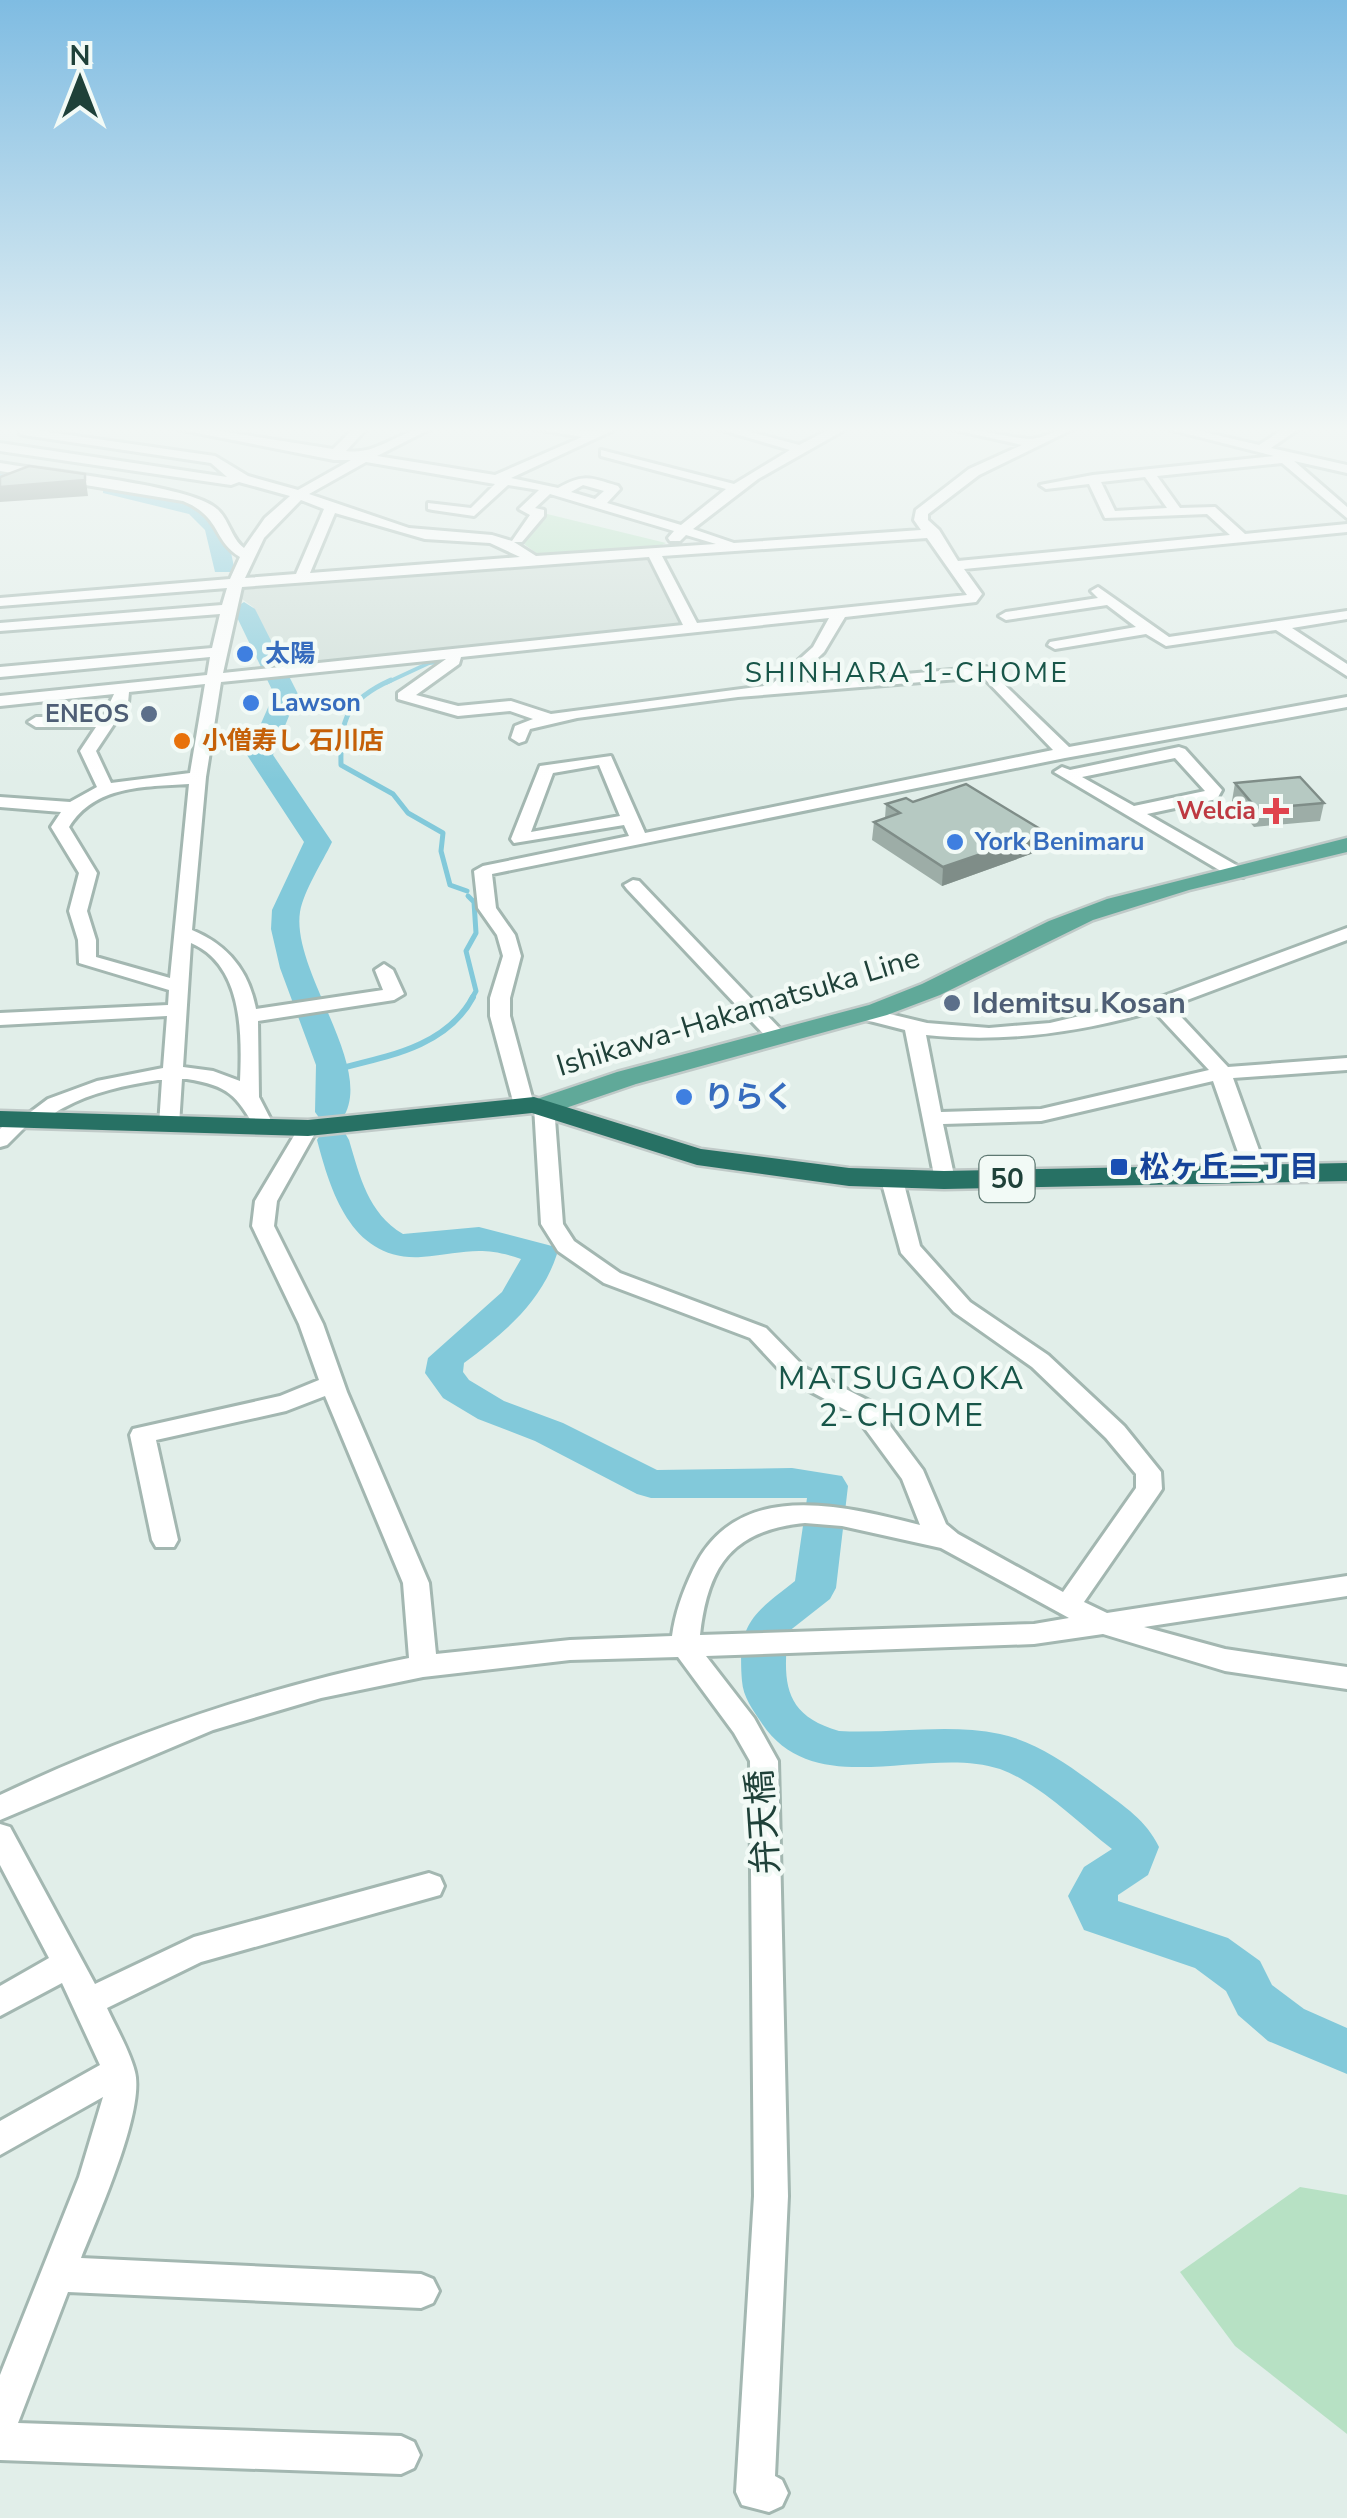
<svg xmlns="http://www.w3.org/2000/svg" width="1347" height="2518" viewBox="0 0 1347 2518" font-family="'Nunito Sans','Noto Sans JP',sans-serif">
  <rect width="100%" height="100%" fill="#e1eee9"/>
  <polygon fill="#cfded8" points="647,557 651,558 682,625 679,627 288,668 283,662 277,662 253,607 242,599 245,586"/>
  <g fill="#b7e1c4">
    <polygon points="543,513 666,543 654,549 543,558 520,541"/>
    <polygon points="1300,2187 1347,2195 1347,2434 1235,2346 1180,2272"/>
  </g>
  <g fill="none" stroke-linecap="round" stroke-linejoin="round">
    <polyline stroke="#82c9da" stroke-width="4" points="386,683 429,663 447,661"/>
    <g stroke="#82c9da" stroke-width="5">
      <path d="M 391,680 C 347,700 340,718 341,765 L 393,794 L 408,813 L 443,833 L 441,851 L 450,885 L 467,891"/>
      <polyline points="468,896 474,902 476,933 466,951 476,991 471,1000"/>
    </g>
    <path stroke="#82c9da" stroke-width="6" d="M 333,1070 C 384,1057 446,1048 473,997"/>
    <g fill="#82c9da" fill-rule="evenodd">
      <polygon points="0,465 58,475 68,481 58,487 0,477"/>
      <polygon points="110,483 203,505 226,528 234,567 231,572 215,572 205,530 189,514 103,493 103,485"/>
      <path d="M 244,602 L 255,609 L 298,694 L 273,755 L 332,842 C 322,863 304,890 300,912 C 291,972 377,1069 342,1119 L 320,1119 L 315,1112 L 316,1065 L 280,968 L 271,929 L 272,910 L 304,842 L 247,755 L 274,694 L 233,609 Z"/>
      <path d="M 333,1130 L 345,1133 L 349,1140 C 360,1177 368,1213 403,1234 L 479,1227 L 552,1246 L 557,1254 C 541,1303 504,1333 464,1363 L 463,1372 L 469,1380 L 504,1401 L 563,1423 L 657,1470 L 792,1468 L 842,1476 L 848,1486 L 836,1588 L 830,1599 L 788,1632 C 783,1682 783,1715 839,1731 C 893,1734 948,1723 1000,1734 C 1038,1742 1070,1766 1101,1789 C 1125,1807 1146,1820 1159,1847 L 1148,1875 L 1118,1895 L 1118,1901 L 1228,1938 L 1260,1961 L 1272,1985 L 1304,2009 L 1347,2028 L 1347,2074 L 1268,2041 L 1238,2015 L 1226,1991 L 1195,1968 L 1084,1930 L 1068,1896 L 1084,1867 L 1112,1849 C 1078,1823 1041,1784 1000,1769 C 925,1744 814,1804 761,1722 C 753,1710 743,1697 742,1681 C 737,1623 753,1614 795,1581 L 807,1498 L 651,1498 L 637,1494 L 535,1441 L 478,1419 L 443,1398 L 425,1373 L 428,1358 L 502,1292 L 521,1259 C 479,1244 462,1254 421,1257 C 352,1261 331,1193 317,1140 L 321,1133 Z"/>
    </g>
    <g stroke="#a3b7b1" stroke-width="6">
      <g id="minor">
        <path d="M 20,428 L 215,456 L 248,476 L 298,490 L 351,460 L 334,460 L 172,428 L 201,428 L 333,449 L 354,428 L 367,428 L 346,451 C 378,456 400,428 432,428 L 377,456 L 495,475 L 582,437 L 530,428 L 595,431 L 618,428 L 511,478 L 558,488 C 585,473 590,478 618,486 L 620,489 L 607,503 L 681,525 L 726,489 L 601,456 L 601,450 L 734,484 L 790,450 L 715,428 L 736,428 L 799,445 L 832,428 L 848,428 L 758,479 L 693,529 L 734,543 L 921,530 L 914,520 L 916,510 L 969,469 L 1022,445 L 946,428 C 974,428 1000,436 1028,439 C 1042,440 1057,428 1075,428 L 979,475 L 928,514 L 928,520 L 939,530 L 958,561 L 1230,535 L 1207,514 L 1105,518 L 1089,484 L 1046,489 L 1040,485 L 1093,475 L 1274,456 L 1164,428 L 1186,428 L 1259,445 L 1285,428 L 1300,428 L 1271,448 L 1347,465 L 1347,473 L 1294,461 L 1347,507 L 1347,518 L 1282,463 L 1157,476 L 1180,508 L 1215,507 L 1245,534 L 1347,524 L 1347,532 L 964,569 L 982,594 L 976,602 L 845,617 L 824,652 L 791,684 L 986,667 L 1069,747 L 1347,697 L 1347,707 L 1065,758 L 492,874 L 496,908 L 515,935 L 521,956 L 510,998 L 510,1016 L 534,1105 L 524,1111 L 514,1105 L 490,1016 L 490,998 L 503,956 L 497,935 L 478,908 L 474,871 L 483,866 L 629,836 L 624,825 L 514,843 L 511,839 L 540,766 L 611,756 L 645,833 L 1053,750 L 983,677 L 738,697 L 577,718 L 530,729 L 525,741 L 519,743 L 511,738 L 515,726 L 533,719 L 510,711 L 458,716 L 398,699 L 398,693 L 446,659 L 221,682 L 206,777 L 192,930 C 228,945 249,971 256,1009 L 383,990 L 375,970 L 384,964 L 393,970 L 404,994 L 394,1000 L 258,1021 L 259,1097 L 275,1128 L 272,1132 L 258,1132 C 236,1096 231,1086 187,1079 L 182,1079 L 179,1125 L 169,1131 L 162,1129 L 159,1125 L 162,1080 L 158,1080 C 126,1085 92,1092 63,1108 C 49,1115 43,1127 27,1125 L 7,1145 L 0,1147 L 0,1129 L 14,1115 L 28,1114 L 48,1099 L 97,1081 L 163,1068 L 167,1016 L 0,1025 L 0,1013 L 168,1005 L 169,990 L 79,963 L 78,940 L 69,911 L 79,873 L 51,827 L 61,812 L 0,807 L 0,797 L 70,802 L 97,787 L 80,751 L 96,727 L 36,727 L 28,722 L 36,717 L 103,717 L 114,694 L 0,706 L 0,696 L 207,675 L 210,657 L 0,677 L 0,667 L 212,648 L 220,614 L 0,631 L 0,623 L 222,605 L 227,588 L 0,606 L 0,598 L 230,579 L 240,557 C 212,540 222,517 183,501 L 0,471 L 0,463 C 46,471 180,484 213,506 C 229,516 230,538 244,548 L 265,518 L 290,496 L 239,482 L 231,485 L 0,451 L 0,443 L 227,477 L 211,463 L 24,435 L 20,434 ZM 366,462 L 495,484 L 471,508 L 428,503 L 428,509 L 433,510 L 474,516 L 508,485 L 539,490 L 519,509 L 530,515 L 512,541 L 492,535 L 409,528 L 309,494 ZM 1145,477 L 1167,508 L 1115,511 L 1101,482 ZM 583,485 L 604,491 L 595,499 L 571,492 ZM 550,494 L 674,531 L 668,538 L 670,541 L 680,541 L 686,535 L 716,544 L 536,556 L 514,542 L 522,542 L 544,516 L 544,510 L 535,508 ZM 301,500 L 324,509 L 296,574 L 245,578 L 264,538 ZM 335,513 L 425,539 L 490,543 L 520,557 L 310,573 ZM 927,538 L 967,595 L 697,623 L 662,556 ZM 649,557 L 683,625 L 223,673 L 242,587 ZM 829,618 L 813,647 L 771,685 L 551,714 L 511,701 L 458,706 L 416,695 L 459,664 L 461,657 ZM 205,684 L 190,773 L 111,783 L 96,751 L 128,703 L 129,692 ZM 599,765 L 620,816 L 531,832 L 553,773 ZM 189,784 L 170,978 L 96,957 L 96,940 L 87,911 L 97,873 L 69,827 C 95,785 144,787 189,784 ZM 191,943 C 243,965 242,1034 240,1081 L 213,1071 L 183,1067 Z"/>
        <polygon points="1098,587 1169,637 1347,611 1347,619 1292,628 1347,664 1347,676 1276,630 1166,646 1146,634 1055,649 1048,645 1050,642 1136,627 1107,605 1006,620 999,616 1006,612 1098,598 1091,591"/>
        <path d="M 1179,747 L 1185,749 L 1222,790 L 1217,799 L 1147,814 L 1243,869 L 1243,877 L 1231,877 L 1054,772 L 1062,767 L 1070,770 ZM 1175,758 L 1205,791 L 1134,806 L 1082,777 Z"/>
        <polygon points="633,880 639,881 784,1033 787,1037 784,1041 770,1041 627,889 624,885"/>
        <path d="M 1347,928 L 1347,940 L 1171,1006 L 1228,1067 L 1347,1058 L 1347,1070 L 1233,1078 L 1268,1175 L 1257,1181 L 1246,1175 L 1213,1081 L 1041,1121 L 943,1124 L 955,1180 L 944,1186 L 936,1185 L 905,1030 L 858,1018 L 855,1014 L 865,1008 L 927,1023 L 989,1028 L 1050,1023 L 1164,996 ZM 1154,1011 L 1209,1070 L 1041,1109 L 941,1112 L 926,1035 C 1004,1043 1078,1033 1154,1011 Z"/>
        <path d="M 544,1100 L 554,1106 L 563,1224 L 574,1241 L 620,1273 L 766,1328 L 805,1368 L 873,1403 L 923,1470 L 946,1524 L 958,1534 L 1063,1592 L 1136,1488 L 1136,1474 L 1106,1438 L 1032,1367 L 954,1312 L 901,1253 L 881,1180 L 892,1174 L 903,1180 L 920,1246 L 970,1302 L 1048,1355 L 1124,1426 L 1161,1472 L 1162,1489 L 1158,1495 L 1084,1602 L 1107,1613 L 1347,1576 L 1347,1596 L 1144,1627 L 1225,1649 L 1347,1667 L 1347,1689 L 1225,1671 L 1103,1634 L 1034,1644 L 706,1656 L 754,1718 L 778,1761 L 788,2196 L 775,2476 L 782,2480 L 788,2493 L 782,2506 L 769,2512 L 742,2505 L 736,2492 L 754,2196 L 750,1761 L 734,1733 L 678,1657 L 570,1660 L 423,1677 L 321,1698 L 213,1730 L 0,1820 L 0,1795 C 131,1733 266,1687 409,1658 L 403,1583 L 325,1396 L 286,1411 L 156,1440 L 178,1540 L 174,1547 L 156,1547 L 152,1540 L 130,1435 L 133,1429 L 280,1396 L 319,1380 L 299,1324 L 252,1226 L 255,1201 L 301,1124 L 315,1124 L 318,1128 L 277,1201 L 274,1226 L 323,1324 L 347,1392 L 429,1583 L 436,1654 L 570,1640 L 672,1636 C 675,1613 683,1591 693,1570 C 736,1478 841,1505 920,1525 L 902,1479 L 855,1415 L 789,1380 L 750,1338 L 604,1283 L 558,1251 L 541,1224 L 534,1106 ZM 805,1523 L 842,1526 L 941,1548 L 1069,1618 L 1034,1624 L 700,1635 C 708,1564 733,1530 805,1523 Z"/>
        <path d="M 0,1824 L 10,1827 L 95,1984 L 194,1937 L 429,1873 L 440,1877 L 444,1886 L 440,1895 L 201,1962 L 107,2008 C 116,2028 130,2051 135,2072 C 145,2111 97,2218 81,2258 L 421,2274 L 433,2279 L 439,2291 L 433,2303 L 421,2308 L 68,2292 L 18,2423 L 401,2436 L 414,2442 L 420,2455 L 414,2468 L 401,2474 L 0,2460 L 0,2375 L 79,2177 L 103,2097 L 0,2155 L 0,2121 L 100,2065 L 62,1983 L 0,2016 L 0,1986 L 49,1958 L 0,1865 Z"/>
      </g>
    </g>
    <g stroke="#c0cac8" stroke-width="5">
      <polygon id="major" points="1347,838 1347,852 1189,890 1093,920 940,995 887,1015 636,1084 554,1112 534,1112 530,1106 534,1100 617,1072 869,1005 922,984 1049,921 1107,899"/>
    </g>
    <g stroke="#c0cac8" stroke-width="5">
      <polygon id="highway" points="534,1097 701,1149 849,1168 944,1171 1347,1163 1347,1181 944,1189 849,1186 697,1165 532,1113 308,1136 0,1127 0,1111 308,1120"/>
    </g>
    <use href="#minor" fill="#fff" fill-rule="evenodd"/>
    <use href="#major" fill="#60a999" fill-rule="evenodd"/>
    <use href="#highway" fill="#277164" fill-rule="evenodd"/>
  </g>
  <g fill="#9dada7">
    <polygon points="1235,783 1324,803 1320,821 1254,827 1232,801"/>
    <polygon points="913,802 1045,832 1042,850 942,886 872,840 874,822 885,818 886,804"/>
  </g>
  <g fill="#7f8d88">
    <polygon points="85,474 88,496 0,502 0,487"/>
    <polygon points="1045,832 1042,850 942,886 943,867"/>
  </g>
  <g fill="#b6c9c2" stroke="#7f8d88" stroke-width="2.5">
    <polygon points="29,466 85,474 85,480 0,487 0,477"/>
    <polygon points="1300,777 1324,803 1257,809 1235,783"/>
    <polygon points="966,784 1045,832 943,867 874,822 900,813 886,804 906,798 913,802"/>
  </g>
  <linearGradient id="sky" x2="0" y2="1"><stop stop-color="#7fbce2"/><stop offset="0.55" stop-color="#f2f7f5"/><stop offset="1" stop-color="#f2f7f5" stop-opacity="0"/></linearGradient>
  <rect width="1347" height="781" fill="url(#sky)"/>
  <g fill="#3f7fe0" stroke="#f2faf6" stroke-width="4">
    <circle cx="245" cy="654" r="10"/>
    <circle cx="251" cy="703" r="10"/>
    <circle cx="955" cy="842" r="10"/>
    <circle cx="684" cy="1097" r="10"/>
  </g>
  <g fill="#5c6f8a" stroke="#f2faf6" stroke-width="4">
    <circle cx="149" cy="714" r="10"/>
    <circle cx="952" cy="1003" r="10"/>
  </g>
  <circle fill="#e8710a" stroke="#f2faf6" stroke-width="4" cx="182" cy="741" r="10"/>
  <path fill="#e0444e" stroke="#f2faf6" stroke-width="4" d="M1271 796h10v10h10v10h-10v10h-10v-10h-10v-10h10z"/>
  <rect fill="#1a4fb4" stroke="#f2faf6" stroke-width="4" x="1109" y="1157" width="20" height="20" rx="5"/>
  <g text-anchor="middle" dominant-baseline="central" stroke-width="9" stroke-linejoin="round" paint-order="stroke">
    <g font-size="25" font-weight="bold" fill="#366cbe" stroke="#f2faf6" text-anchor="start">
      <text x="265" y="654">太陽</text>
      <text x="271" y="703">Lawson</text>
      <text x="975" y="842">York Benimaru</text>
    </g>
    <g font-size="25" font-weight="bold" fill="#4e5e75" stroke="#f2faf6" text-anchor="end">
      <text x="129" y="714">ENEOS</text>
    </g>
    <g font-size="25" font-weight="bold" fill="#c56008" stroke="#f2faf6" text-anchor="start">
      <text x="202" y="741">小僧寿し 石川店</text>
    </g>
    <g font-size="25" font-weight="bold" fill="#be3a42" stroke="#f2faf6" text-anchor="end">
      <text x="1256" y="811">Welcia</text>
    </g>
    <g font-size="28" letter-spacing="2.5" fill="#185649" stroke="#f2faf6">
      <text x="907" y="673">SHINHARA 1-CHOME</text>
    </g>
    <rect fill="#f2faf6" stroke="#5e7872" stroke-width="2.5" x="979.5" y="1156" width="55" height="46" rx="8"/>
    <g font-size="28" font-weight="bold" fill="#1f4139">
      <text x="1007" y="1179">50</text>
    </g>
    <g font-size="30" font-weight="bold" fill="#4e5e75" stroke="#f2faf6" text-anchor="start">
      <text x="972" y="1003">Idemitsu Kosan</text>
    </g>
    <g font-size="30" fill="#1f4139" stroke="#f2faf6">
      <text transform="translate(738 1012) rotate(-17)">Ishikawa-Hakamatsuka Line</text>
    </g>
    <g font-size="30" font-weight="bold" fill="#366cbe" stroke="#f2faf6" text-anchor="start">
      <text x="704" y="1097">りらく</text>
    </g>
    <g font-size="30" font-weight="bold" fill="#164399" stroke="#f2faf6" text-anchor="start">
      <text x="1139" y="1167">松ヶ丘二丁目</text>
    </g>
    <g font-size="32" letter-spacing="2.5" fill="#185649" stroke="#f2faf6">
      <text x="902" y="1378">MATSUGAOKA<tspan x="902" dy="37">2-CHOME</tspan></text>
    </g>
    <g font-size="35" fill="#1f4139" stroke="#f2faf6">
      <text transform="translate(763 1822) rotate(-94)">弁天橋</text>
    </g>
  </g>
  <g transform="translate(80 80)" stroke="#f2faf6" stroke-width="8" paint-order="stroke">
  <path d="M0-8L18 38L0 25L-18 38Z" fill="#1f4139"/>
  <text y="-15" font-size="28" font-weight="bold" text-anchor="middle" fill="#1f4139">N</text>
  </g>
</svg>
